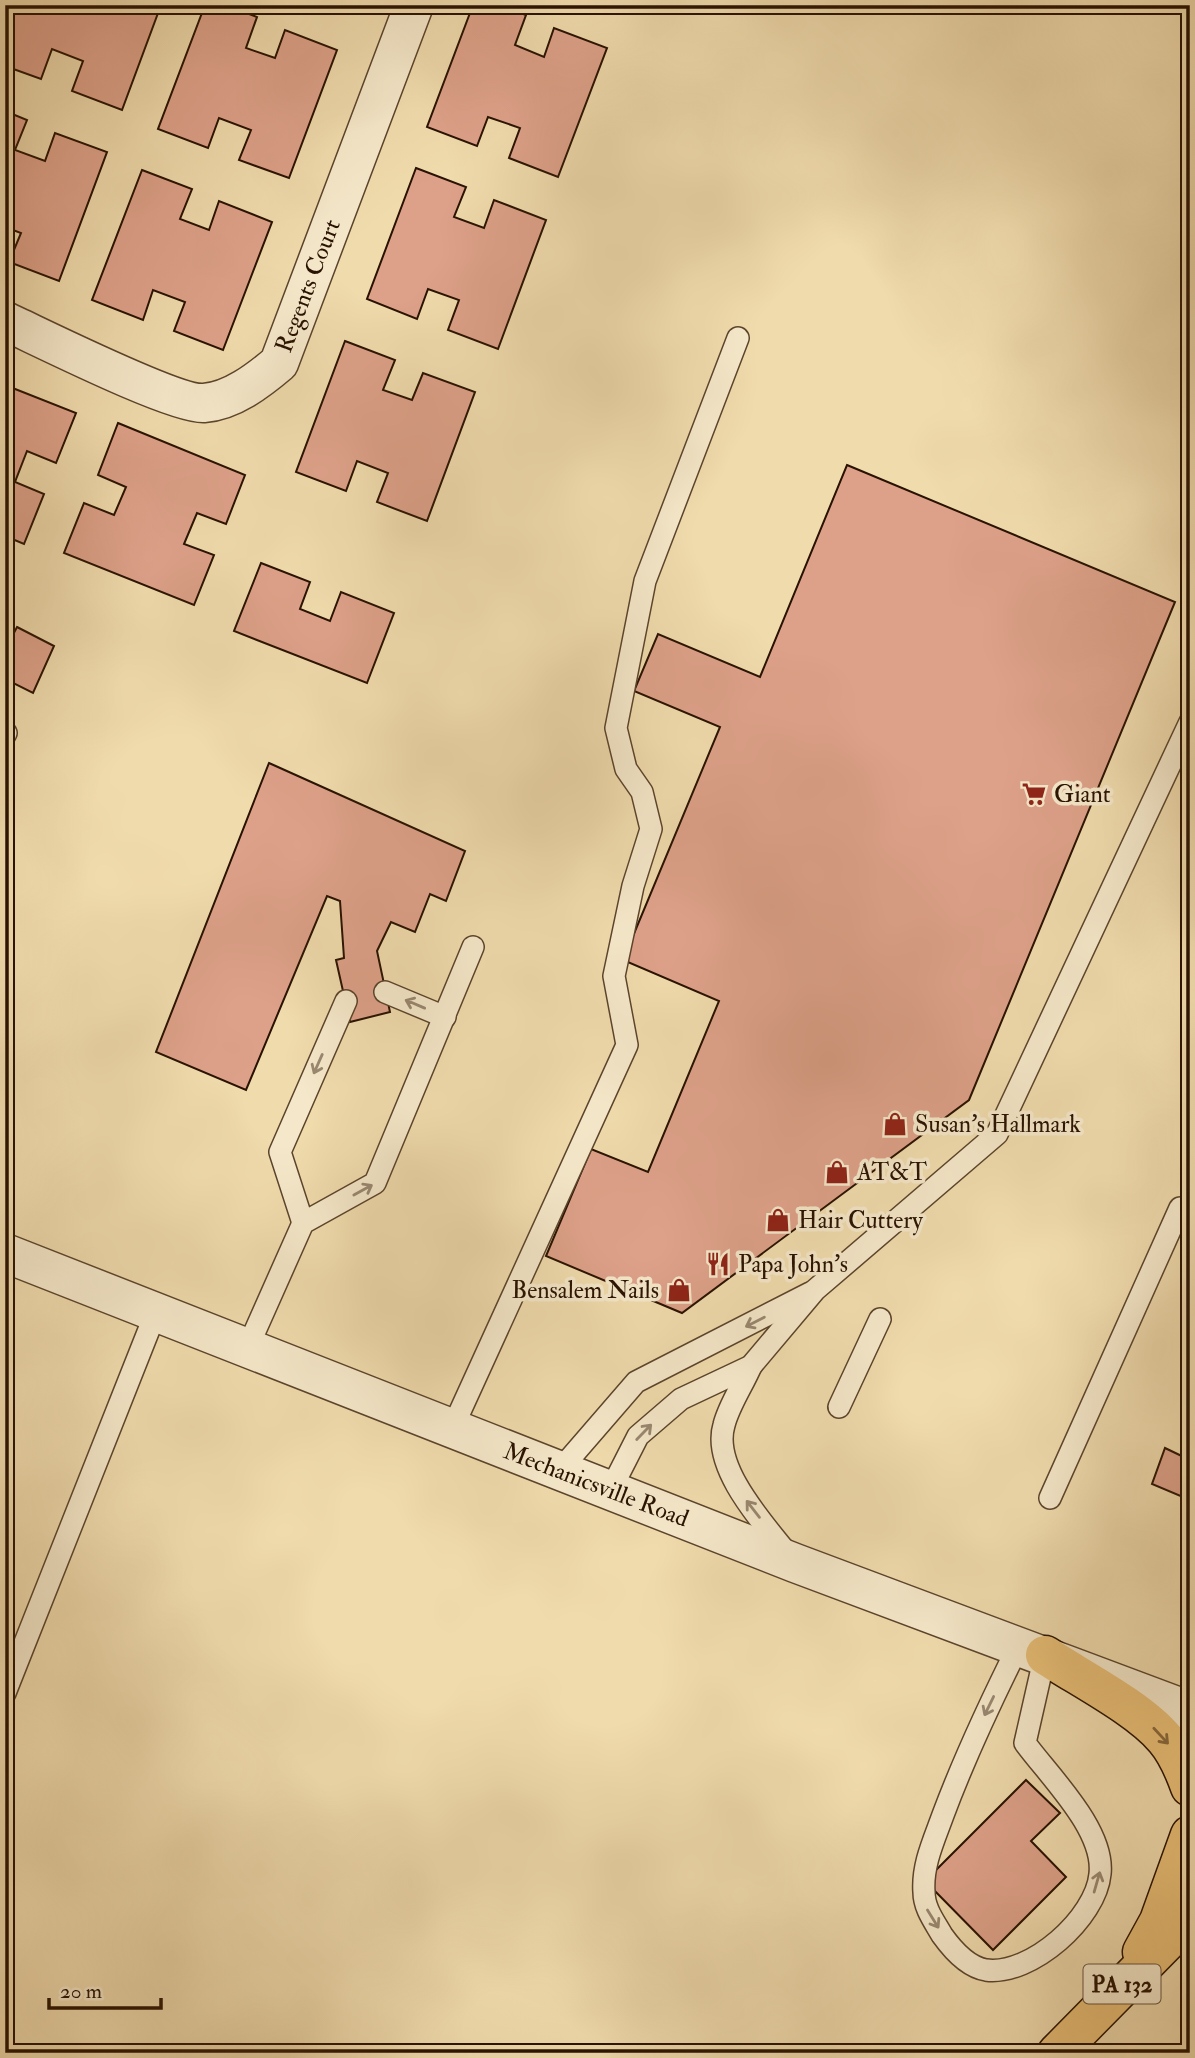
<svg xmlns="http://www.w3.org/2000/svg" width="1195" height="2058" viewBox="0 0 1195 2058" font-family="'IM FELL Double Pica',serif">
  <rect width="100%" height="100%" fill="#f0dbad"/>
  <filter id="stains"><feTurbulence type="fractalNoise" baseFrequency=".00286" numOctaves="4"/><feColorMatrix values="0 0 0 0 .2 0 0 0 0 .09 0 0 0 0 .02 0 0 0 .5 -.17"/></filter>
  <radialGradient id="worn" r=".72"><stop offset=".6" stop-color="#630" stop-opacity="0"/><stop offset="1" stop-color="#630" stop-opacity=".3"/></radialGradient>
  <g fill="#dda189" stroke="#291201" stroke-width="2">
    <polygon points="12,5 161,5 122,110 72,91 83,61 52,49 41,79 5,66 5,23"/>
    <polygon points="205,5 226,5 257,17 246,48 275,58 285,30 337,50 289,178 239,160 251,130 219,118 208,148 158,129"/>
    <polygon points="473,5 500,5 526,15 515,45 544,57 554,28 607,48 558,177 509,158 520,128 488,117 477,146 427,127"/>
    <polygon points="5,111 27,120 15,150 45,161 55,133 107,152 59,281 9,262 21,233 5,227"/>
    <polygon points="416,168 466,187 454,217 484,228 494,200 546,220 498,349 448,330 459,300 428,289 417,319 367,299"/>
    <polygon points="142,170 192,189 180,219 209,230 219,201 272,222 223,350 174,331 185,302 153,290 143,320 92,300"/>
    <polygon points="345,341 395,360 383,390 412,400 423,373 475,392 427,521 377,502 388,473 357,461 346,491 296,472"/>
    <polygon points="5,385 76,413 56,463 27,451 15,482 44,494 24,544 5,536"/>
    <polygon points="118,423 245,475 226,524 197,513 184,544 214,555 194,605 64,553 84,503 114,515 126,487 98,475"/>
    <polygon points="847,465 1175,602 969,1100 682,1313 546,1256 591,1149 648,1172 719,1001 623,960 720,727 634,691 658,634 760,677"/>
    <polygon points="261,563 310,582 300,609 330,621 341,592 394,613 367,683 234,631"/>
    <polygon points="17,627 54,646 33,693 5,679 5,650"/>
    <polygon points="269,763 465,851 446,901 430,894 415,932 391,922 377,951 390,1012 350,1022 336,960 344,958 340,901 327,896 246,1090 156,1052"/>
    <polygon points="1165,1448 1190,1460 1190,1500 1152,1484"/>
    <polygon points="1026,1780 1060,1813 1031,1841 1066,1877 993,1950 925,1881"/>
  </g>
  <g fill="none" stroke-linecap="round" stroke-linejoin="round">
    <g stroke="#5b442c" stroke-width="24">
      <g id="service">
        <polyline points="5,735 6,733"/>
        <polyline points="385,992 445,1017"/>
        <polyline points="303,1223 280,1152 346,1001"/>
        <polyline points="247,1349 303,1223 375,1183 473,947"/>
        <path d="M 751,1366 C 743,1385 729,1405 724,1425 C 711,1468 765,1525 789,1556"/>
        <polyline points="839,1407 880,1319"/>
        <polyline points="452,1429 627,1045 614,976 633,886 651,829 642,792 626,769 616,728 645,581 738,338"/>
        <polyline points="559,1471 636,1382 810,1293"/>
        <polyline points="610,1491 638,1436 681,1399 751,1366 815,1290 997,1134 1190,722"/>
        <polyline points="1050,1498 1180,1208"/>
        <path d="M 1019,1645 C 991,1701 965,1756 943,1815 C 934,1840 922,1865 924,1892 C 924,1908 934,1921 942,1935 C 952,1949 968,1967 986,1970 C 1031,1976 1096,1918 1100,1874 C 1105,1830 1050,1777 1025,1743 L 1045,1655"/>
        <polyline points="5,1693 156,1312"/>
      </g>
    </g>
    <g stroke="#5b442c" stroke-width="41">
      <path id="minor" d="M 5,321 C 40,337 175,405 204,403 C 232,401 259,380 279,363 L 414,5"/>
    </g>
    <g stroke="#5b442c" stroke-width="41">
      <polyline id="tertiary" points="5,1253 795,1563 1190,1711"/>
    </g>
    <g stroke="#291201" stroke-width="41">
      <g id="primary">
        <path d="M 1045,1655 C 1080,1678 1139,1708 1165,1739 C 1177,1753 1184,1770 1190,1787"/>
        <polyline points="1142,1952 1159,1921 1190,1835"/>
        <polyline points="1057,2053 1190,1918"/>
      </g>
    </g>
    <use href="#service" stroke="#f5e8ca" stroke-width="21"/>
    <use href="#minor" stroke="#f5e8ca" stroke-width="38"/>
    <use href="#tertiary" stroke="#f5e8ca" stroke-width="38"/>
    <use href="#primary" stroke="#e8be76" stroke-width="38"/>
  </g>
  <defs><path id="oneway-shaft" d="M-6 0H5M1.5-3L5.5 0L1.5 3" fill="none" stroke-width="1.6" stroke-linecap="round" stroke-linejoin="round" transform="scale(1.75)"/></defs>
  <g stroke="#998870">
    <use href="#oneway-shaft" transform="translate(415 1004) rotate(-157)"/>
    <use href="#oneway-shaft" transform="translate(318 1064) rotate(114)"/>
    <use href="#oneway-shaft" transform="translate(363 1190) rotate(-29)"/>
    <use href="#oneway-shaft" transform="translate(755 1322) rotate(153)"/>
    <use href="#oneway-shaft" transform="translate(644 1432) rotate(-46)"/>
    <use href="#oneway-shaft" transform="translate(753 1509) rotate(-128)"/>
    <use href="#oneway-shaft" transform="translate(989 1706) rotate(116)"/>
    <use href="#oneway-shaft" transform="translate(1097 1882) rotate(-74)"/>
    <use href="#oneway-shaft" transform="translate(933 1919) rotate(58)"/>
  </g>
  <use stroke="#88683c" href="#oneway-shaft" transform="translate(1161 1736) rotate(47)"/>
  <defs>
    <g id="supermarket-bare" transform="scale(1.89)"><path d="M-6-5.5h2.5l.6 2H6L4.5 2H-2.5L-4.4-4H-6ZM-1.5 3.2a1.3 1.3 0 1 0 .1 0ZM3 3.2a1.3 1.3 0 1 0 .1 0Z" fill="#8f2418" stroke="#f5e8ca" stroke-width="2.5" paint-order="stroke"/></g>
    <g id="shop-bare" transform="scale(1.89)"><path d="M-5-2.5h2.3a2.7 3.5 0 0 1 5.4 0H5L5.5 6h-11ZM-1.5-2.5h3a1.5 2.3 0 0 0-3 0Z" fill="#8f2418" stroke="#f5e8ca" stroke-width="2.5" paint-order="stroke"/></g>
    <g id="restaurant-bare" transform="scale(1.89)"><path d="M-5-6h1v4h1v-4h1v4h1v-4h1v5L-1.5 .5V6h-2V.5L-5-1ZM5-6V6H3V1.5H1.5Q1.5-4 5-6Z" fill="#8f2418" stroke="#f5e8ca" stroke-width="2.5" paint-order="stroke"/></g>
  </defs>
  <g fill-rule="evenodd">
    <use href="#supermarket-bare" x="1034" y="794"/>
    <use href="#shop-bare" x="895" y="1124"/>
    <use href="#shop-bare" x="837" y="1172"/>
    <use href="#shop-bare" x="778" y="1220"/>
    <use href="#restaurant-bare" x="718" y="1264"/>
    <use href="#shop-bare" x="679" y="1290"/>
  </g>
  <g text-anchor="middle" dominant-baseline="central" stroke-width="7" stroke-linejoin="round" paint-order="stroke">
    <rect fill="#f5e8ca" stroke="#66523d" stroke-width="2" x="1083.5" y="1964.5" width="77" height="39" rx="5"/>
    <g font-size="23" font-weight="bold" fill="#291201">
      <text x="1122" y="1984">PA 132</text>
    </g>
    <g font-size="24" fill="#291201" stroke="#f5e8ca">
      <text transform="translate(308 286) rotate(-69)">Regents Court</text>
      <text transform="translate(596 1485) rotate(21)">Mechanicsville Road</text>
    </g>
    <g font-size="24" fill="#291201" stroke="#f5e8ca" text-anchor="start">
      <text x="1054" y="794">Giant</text>
      <text x="915" y="1124">Susan's Hallmark</text>
      <text x="857" y="1172">AT&amp;T</text>
      <text x="798" y="1220">Hair Cuttery</text>
      <text x="738" y="1264">Papa John's</text>
      <text x="659" y="1290" text-anchor="end">Bensalem Nails</text>
    </g>
  </g>
  <rect width="1195" height="2058" fill="none" stroke="#f0dbad" stroke-width="28"/>
  <rect x="7" y="7" width="1181" height="2044" fill="none" stroke="#291201" stroke-width="3.5"/>
  <rect x="14" y="14" width="1167" height="2030" fill="none" stroke="#291201" stroke-width="2"/>
  <path d="M49 1998v10h112v-10" fill="none" stroke="#291201" stroke-width="3.5"/>
  <text x="60" y="1998" font-size="21" fill="#291201" stroke="#f5e8ca" stroke-width="5" paint-order="stroke">20 m</text>
  <rect width="100%" height="100%" filter="url(#stains)"/>
  <rect width="100%" height="100%" fill="url(#worn)"/>
</svg>
